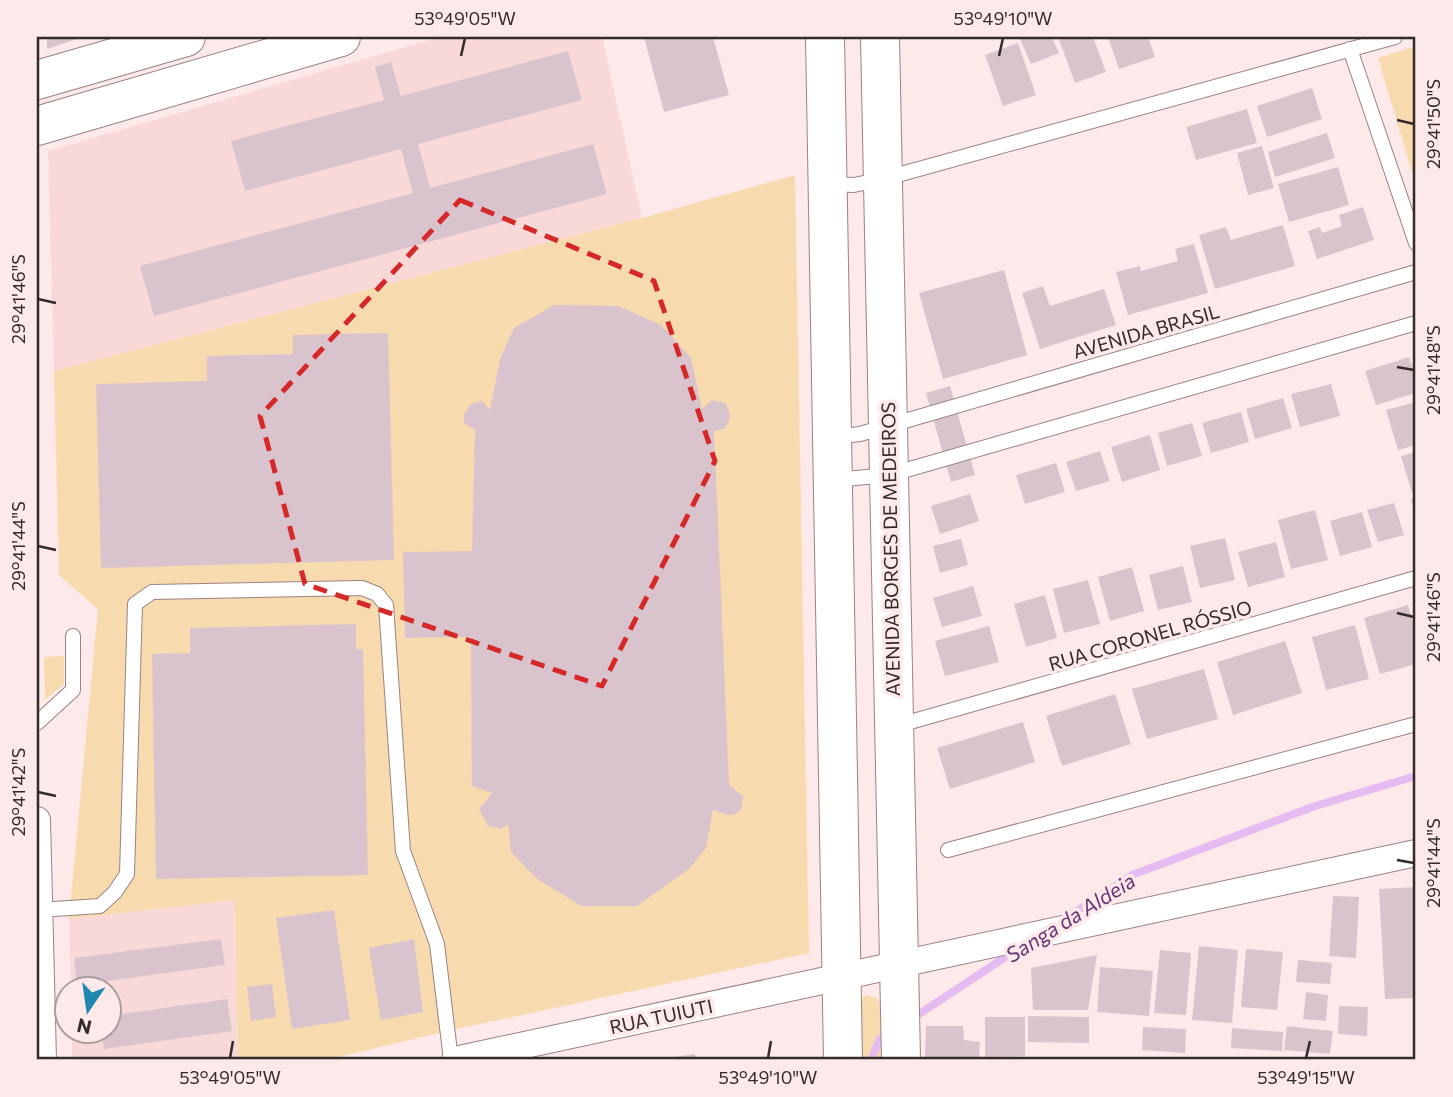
<svg xmlns="http://www.w3.org/2000/svg" width="1453" height="1097" viewBox="0 0 1453 1097" font-family="Commissioner,sans-serif">
  <rect width="100%" height="100%" fill="#fde9e9"/>
  <g fill="#f9d8d8">
    <polygon points="440,37 602,37 642,218 54,371 48,151"/>
    <polygon points="235,900 238,1060 72,1060 72,1031 108,1030 108,988 71,988 69,919"/>
  </g>
  <g fill="#f8daaf">
    <polygon points="1416,46 1416,185 1378,58"/>
    <polygon points="795,175 809,953 448,1031 325,1060 238,1060 235,900 69,919 98,609 59,575 54,371 642,218"/>
    <polygon points="64,656 64,684 45,700 44,657"/>
    <polygon points="866,995 877,998 881,1006 882,1060 859,1060 859,1000"/>
  </g>
  <g fill="none" stroke-linecap="round" stroke-linejoin="round">
    <g stroke="#e5bcf1" stroke-width="8">
      <polyline points="1066,918 1132,875 1315,806 1416,776"/>
      <polyline points="913,1018 1019,948"/>
      <polyline points="871,1060 880,1039 890,1032"/>
    </g>
  </g>
  <g fill="#d9c4cd">
    <polygon points="47,37 83,37 47,49"/>
    <polygon points="644,37 713,37 729,95 664,112"/>
    <polygon points="1019,37 1052,37 1059,53 1031,64"/>
    <polygon points="1058,37 1093,37 1106,72 1075,83"/>
    <polygon points="1108,37 1148,37 1155,57 1119,69"/>
    <polygon points="1018,43 1036,95 1003,106 985,55"/>
    <polygon points="568,51 582,100 418,144 430,188 593,144 607,194 154,316 140,266 413,193 401,149 245,191 231,141 384,100 375,67 391,62 401,96"/>
    <polygon points="1312,88 1322,119 1267,137 1257,106"/>
    <polygon points="1247,109 1257,143 1196,160 1186,127"/>
    <polygon points="1327,133 1335,158 1275,177 1268,152"/>
    <polygon points="1262,146 1274,188 1248,195 1237,153"/>
    <polygon points="1338,167 1349,205 1289,222 1278,184"/>
    <polygon points="1363,207 1374,240 1317,259 1308,231 1320,227 1322,233 1342,226 1339,215"/>
    <polygon points="1283,225 1295,266 1215,289 1199,235 1226,227 1231,240"/>
    <polygon points="1194,244 1208,293 1128,315 1116,272 1140,266 1141,271 1178,261 1175,249"/>
    <polygon points="1004,270 1027,355 943,379 919,293"/>
    <polygon points="1043,286 1050,306 1104,289 1116,325 1040,349 1022,293"/>
    <polygon points="554,305 618,306 661,325 691,358 702,409 712,400 725,403 730,413 729,421 724,429 714,431 729,785 743,796 741,810 735,814 729,815 713,810 706,848 689,869 637,906 581,906 536,878 511,852 508,824 501,829 488,826 479,809 492,793 472,786 471,637 405,638 403,552 472,551 475,430 464,423 464,414 471,404 482,401 490,410 500,359 514,328"/>
    <polygon points="388,333 394,560 101,568 96,384 207,381 207,356 293,354 293,335"/>
    <polygon points="1409,357 1416,378 1416,393 1376,405 1365,371"/>
    <polygon points="1331,384 1340,416 1300,427 1291,394"/>
    <polygon points="950,386 975,475 951,482 926,393"/>
    <polygon points="1283,398 1292,428 1255,439 1246,409"/>
    <polygon points="1416,402 1416,445 1398,450 1386,410"/>
    <polygon points="1241,412 1249,442 1211,453 1202,423"/>
    <polygon points="1192,423 1202,456 1167,466 1158,433"/>
    <polygon points="1150,435 1160,470 1122,482 1111,447"/>
    <polygon points="1100,451 1110,481 1076,491 1066,462"/>
    <polygon points="1416,452 1416,492 1412,493 1401,456"/>
    <polygon points="1056,463 1065,492 1025,504 1016,475"/>
    <polygon points="970,494 979,521 940,534 931,506"/>
    <polygon points="1416,497 1416,515 1415,515 1411,499"/>
    <polygon points="1394,503 1404,535 1378,542 1367,510"/>
    <polygon points="1315,510 1328,560 1291,569 1278,520"/>
    <polygon points="1362,512 1372,547 1340,556 1330,521"/>
    <polygon points="1225,538 1235,580 1200,588 1190,546"/>
    <polygon points="961,539 968,565 940,573 933,546"/>
    <polygon points="1276,542 1285,577 1248,587 1238,552"/>
    <polygon points="1183,566 1192,602 1158,610 1149,575"/>
    <polygon points="1132,567 1144,611 1110,621 1098,577"/>
    <polygon points="1088,580 1100,624 1064,633 1053,589"/>
    <polygon points="973,586 982,616 942,627 933,598"/>
    <polygon points="1045,595 1057,638 1026,647 1014,604"/>
    <polygon points="1408,605 1416,632 1416,664 1380,674 1364,618"/>
    <polygon points="356,624 356,649 363,649 368,875 156,879 152,654 190,653 190,628"/>
    <polygon points="1355,625 1369,679 1326,690 1312,637"/>
    <polygon points="989,626 999,662 945,676 935,641"/>
    <polygon points="1285,641 1302,693 1233,715 1217,662"/>
    <polygon points="1204,669 1218,719 1147,739 1132,689"/>
    <polygon points="1115,694 1131,744 1062,766 1046,716"/>
    <polygon points="1023,722 1035,762 950,789 937,748"/>
    <polygon points="1416,887 1416,998 1385,999 1379,889"/>
    <polygon points="1333,896 1359,897 1356,958 1329,956"/>
    <polygon points="334,910 350,1020 292,1029 276,918"/>
    <polygon points="221,939 225,965 77,985 74,958"/>
    <polygon points="414,939 423,1012 381,1020 369,948"/>
    <polygon points="1199,946 1238,950 1232,1023 1192,1020"/>
    <polygon points="1246,949 1283,952 1277,1010 1241,1007"/>
    <polygon points="1160,950 1191,953 1186,1015 1154,1013"/>
    <polygon points="1097,955 1088,1010 1033,1010 1031,968"/>
    <polygon points="1298,960 1332,963 1330,984 1296,982"/>
    <polygon points="1100,967 1153,971 1149,1016 1097,1012"/>
    <polygon points="272,984 276,1017 251,1021 247,987"/>
    <polygon points="1306,992 1328,995 1326,1021 1303,1019"/>
    <polygon points="227,999 232,1031 104,1049 101,1030 108,1030 108,1016"/>
    <polygon points="1339,1006 1368,1007 1367,1036 1338,1034"/>
    <polygon points="1028,1016 1089,1017 1089,1043 1028,1042"/>
    <polygon points="985,1017 1025,1017 1025,1056 985,1057"/>
    <polygon points="926,1026 963,1026 964,1040 980,1042 979,1060 925,1060"/>
    <polygon points="1287,1026 1333,1031 1330,1054 1284,1050"/>
    <polygon points="1143,1027 1186,1029 1185,1053 1142,1050"/>
    <polygon points="1232,1028 1283,1032 1282,1051 1231,1048"/>
    <polygon points="695,1054 696,1060 659,1060 659,1059"/>
    <polygon points="1120,1057 1147,1058 1147,1060 1120,1060"/>
  </g>
  <g fill="none" stroke-linecap="round" stroke-linejoin="round">
    <g stroke="#998382" stroke-width="16">
      <g id="lane">
        <polyline points="1350,49 1416,243"/>
        <polyline points="829,184 854,185 883,179 1395,37"/>
        <polyline points="832,437 860,434 1416,272"/>
        <polyline points="834,480 889,475 1416,323"/>
        <polyline points="37,723 73,690 73,636"/>
        <polyline points="896,726 1416,578"/>
        <polyline points="948,850 1416,724"/>
        <polyline points="39,910 100,906 115,892 127,874 135,604 152,592 362,588 377,594 386,605 403,851 437,944 451,1060"/>
      </g>
    </g>
    <g stroke="#998382" stroke-width="28">
      <g id="street">
        <polyline points="37,820 43,1060"/>
        <polyline points="455,1060 1416,853"/>
      </g>
    </g>
    <g stroke="#998382" stroke-width="40">
      <g id="secondary">
        <polyline points="825,37 843,1060"/>
        <polyline points="880,37 901,1060"/>
        <polyline points="37,80 186,37"/>
        <polyline points="37,126 341,37"/>
      </g>
    </g>
    <use href="#lane" stroke="#fff" stroke-width="14"/>
    <use href="#street" stroke="#fff" stroke-width="26"/>
    <use href="#secondary" stroke="#fff" stroke-width="38"/>
  </g>
  <path fill="none" stroke="#d62828" stroke-width="5" stroke-dasharray="14 9" stroke-linejoin="round" d="M 460,200 L 654,281 L 715,461 L 602,686 L 305,584 L 260,416 Z"/>
  <path fill="none" stroke="#332a2a" stroke-width="2.5" d="M 461,56 L 465,38M 999,56 L 1003,38M 1397,120 L 1414,124M 38,299 L 56,303M 1397,367 L 1414,370M 38,546 L 56,550M 1397,613 L 1414,617M 38,792 L 56,796M 1397,860 L 1414,863M 230,1058 L 233,1041M 768,1058 L 771,1041M 1306,1058 L 1310,1041"/>
  <g text-anchor="middle" dominant-baseline="central" stroke-width="7" stroke-linejoin="round" paint-order="stroke">
    <g font-size="19" fill="#332a2a" stroke="#fde9e9">
      <text transform="translate(1146 331) rotate(-16)">AVENIDA BRASIL</text>
      <text transform="translate(890 549) rotate(-91)">AVENIDA BORGES DE MEDEIROS</text>
      <text transform="translate(1150 635) rotate(-16)">RUA CORONEL RÓSSIO</text>
      <text transform="translate(661 1016) rotate(-12)">RUA TUIUTI</text>
    </g>
    <g font-size="21" font-style="italic" fill="#673675" stroke="#fde9e9">
      <text transform="translate(1070 917) rotate(-32)">Sanga da Aldeia</text>
    </g>
  </g>
  <rect width="1453" height="1097" fill="none" stroke="#fde9e9" stroke-width="77"/>
  <g transform="translate(88 1010) rotate(193)"><circle r="33" fill="#fde9e9" stroke="#ac9d9d" stroke-width="2"/>
  <path d="M0-5L12 26L0 18L-12 26Z" fill="#2087b0"/>
  <text y="-10" font-size="19" font-weight="bold" text-anchor="middle" fill="#332a2a">N</text>
  </g>
  <rect x="38" y="38" width="1376" height="1020" fill="none" stroke="#332a2a" stroke-width="2.5"/>
  <g font-size="18" text-anchor="middle" fill="#332a2a">
    <text x="465" y="25">53°49'05"W</text>
    <text x="1003" y="25">53°49'10"W</text>
    <text transform="translate(1434 124) rotate(-90)" y="6">29°41'50"S</text>
    <text transform="translate(19 299) rotate(-90)" y="6">29°41'46"S</text>
    <text transform="translate(1434 370) rotate(-90)" y="6">29°41'48"S</text>
    <text transform="translate(19 546) rotate(-90)" y="6">29°41'44"S</text>
    <text transform="translate(1434 617) rotate(-90)" y="6">29°41'46"S</text>
    <text transform="translate(19 792) rotate(-90)" y="6">29°41'42"S</text>
    <text transform="translate(1434 863) rotate(-90)" y="6">29°41'44"S</text>
    <text x="230" y="1084">53°49'05"W</text>
    <text x="768" y="1084">53°49'10"W</text>
    <text x="1306" y="1084">53°49'15"W</text>
  </g>
</svg>
